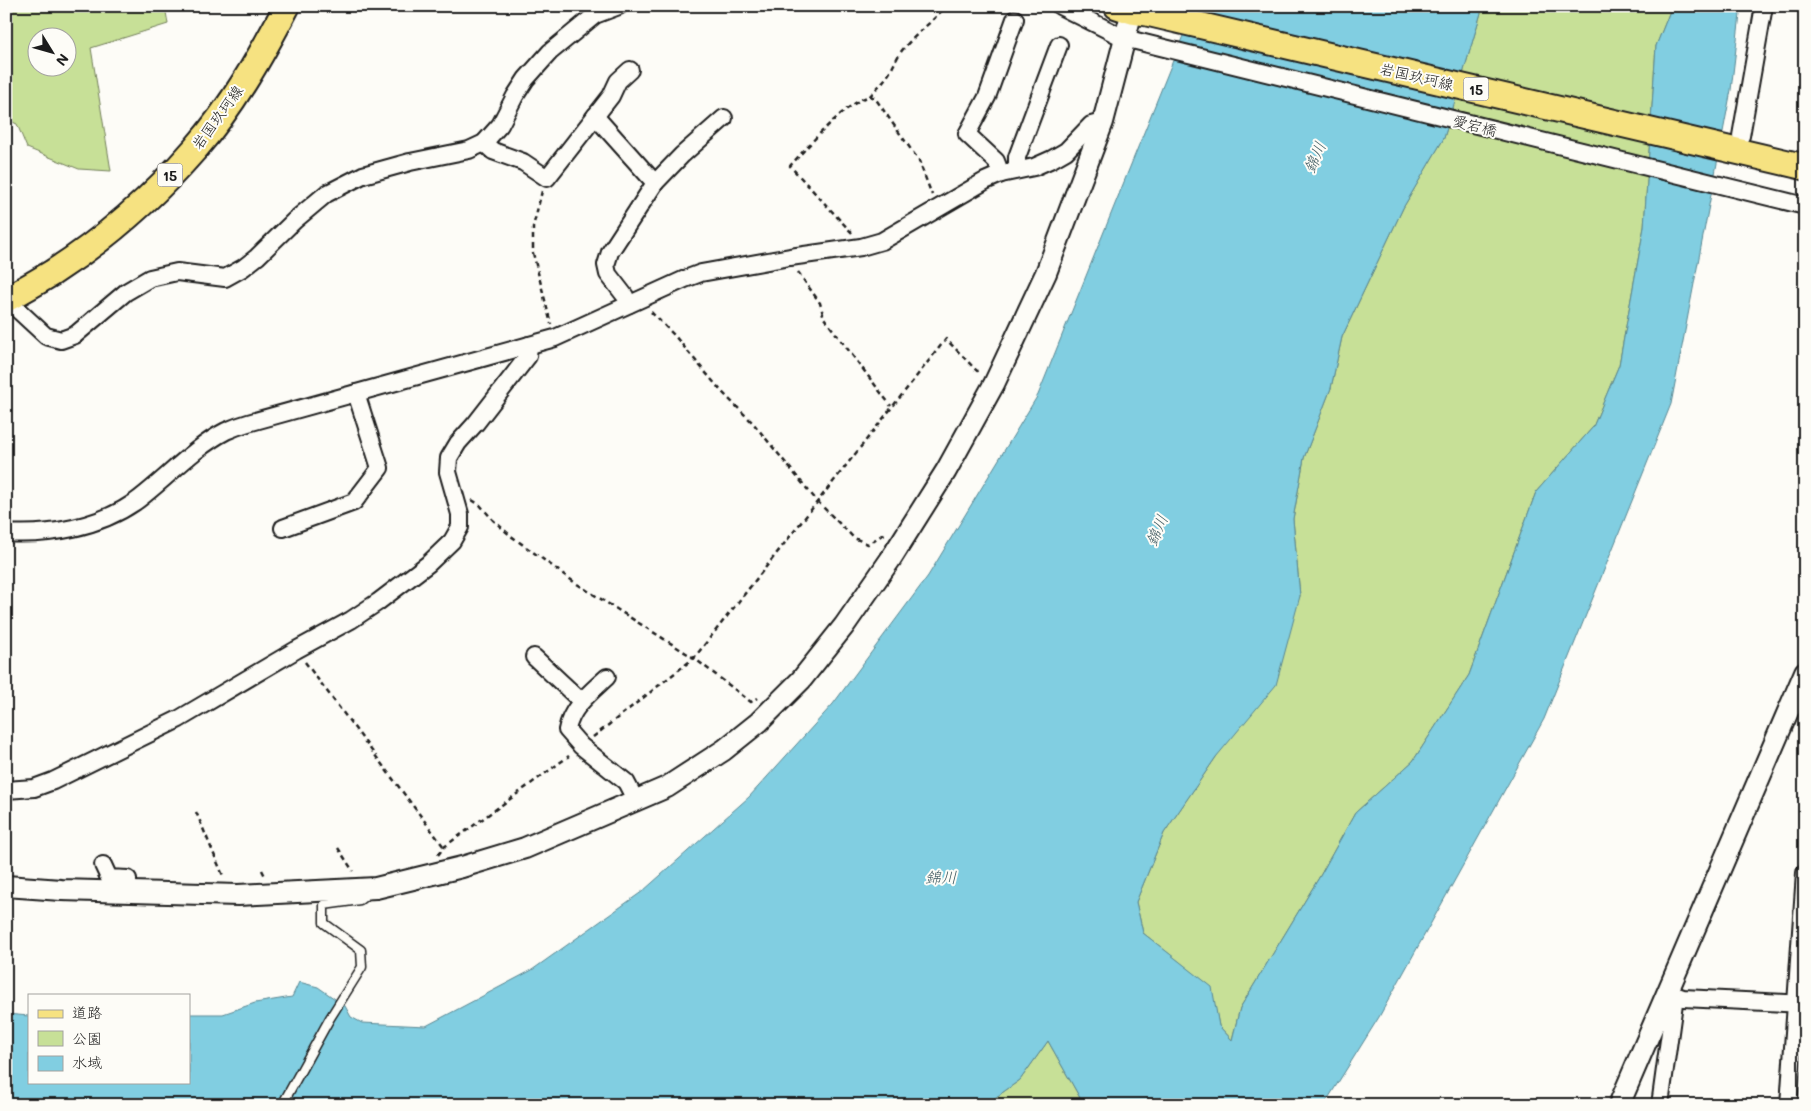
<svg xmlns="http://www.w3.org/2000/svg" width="1811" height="1111" viewBox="0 0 1811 1111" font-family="Mali,'Klee One',sans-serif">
  <rect width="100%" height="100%" fill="#fdfcf7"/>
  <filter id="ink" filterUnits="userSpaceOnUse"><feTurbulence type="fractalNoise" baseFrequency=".02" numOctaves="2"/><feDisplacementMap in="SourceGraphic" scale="10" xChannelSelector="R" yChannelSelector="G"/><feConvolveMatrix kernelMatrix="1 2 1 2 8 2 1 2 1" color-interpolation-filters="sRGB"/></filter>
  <g filter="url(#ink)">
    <g fill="#c7e097" stroke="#727e5a" fill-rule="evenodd">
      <path d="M 6,6 L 165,6 L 168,24 L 91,48 L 111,171 L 79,169 L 27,148 L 17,124 L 6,119 ZM 38,38 L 68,38 L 68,68 L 38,68 Z"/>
      <polygon points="1483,6 1672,6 1656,46 1644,227 1619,365 1593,427 1536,492 1469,675 1413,761 1355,813 1320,876 1240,1008 1232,1040 1219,1026 1211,987 1143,933 1136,902 1164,833 1216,757 1300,596 1293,519 1304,458 1331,388 1342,337 1403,208 1444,138"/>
      <polygon points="1048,1041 1084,1105 985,1105 1020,1080"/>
    </g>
    <polygon fill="#81cee1" stroke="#598792" points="1195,6 1483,6 1444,138 1403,208 1342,337 1331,388 1304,458 1293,519 1300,596 1276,685 1216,757 1164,833 1136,902 1143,933 1212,987 1219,1026 1232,1040 1240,1008 1320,876 1355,813 1413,761 1469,675 1536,492 1593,427 1619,365 1644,227 1656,46 1672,6 1741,6 1731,90 1671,404 1544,719 1379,1017 1324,1105 1084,1105 1048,1041 1020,1080 985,1105 6,1105 6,1014 29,1016 29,1082 189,1082 189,1014 223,1014 255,1003 292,997 299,982 318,987 345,1006 351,1017 362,1023 426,1026 532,970 643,891 749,797 833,704 928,576 1038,395"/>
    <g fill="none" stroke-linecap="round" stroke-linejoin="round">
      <g stroke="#1c1c1c" stroke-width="11">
        <polyline id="service" points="282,1105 330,1018 362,967 361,950 324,923 324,905 360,900 370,892"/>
      </g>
      <g stroke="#1c1c1c" stroke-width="20">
        <g id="minor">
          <polyline points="1060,6 1124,38 1805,206"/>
          <polyline points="595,116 655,183 610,252 606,265 608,274 625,296 629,304"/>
          <polyline points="1741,136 1764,6"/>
          <polyline points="484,143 493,151 523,162 547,178 611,96 618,81 630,70"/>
          <polyline points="1017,170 1017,157 1059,45"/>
          <polyline points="1001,174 996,161 967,134 987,97 1015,19"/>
          <polyline points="655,183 682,155 724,118"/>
          <polyline points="6,299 46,336 61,340 75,335 126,292 150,278 177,272 225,278 243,268 257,257 295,220 326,194 363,175 410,162 469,150 484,143 500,125 515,96 526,79 550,52 595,15 619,6"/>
          <polyline points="283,528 354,502 380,468 356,393"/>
          <path d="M 6,533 C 49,536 99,527 135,502 C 165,480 193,448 226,431 C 233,428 241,425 248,423 L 555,338 L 685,279 L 701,273 L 790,257 L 861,247 L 882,241 L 985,181 L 1001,174 L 1034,167 L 1052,159 L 1066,151 L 1091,125 L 1103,122"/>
          <polyline points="534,657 581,701"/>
          <path d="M 607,677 C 591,692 571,707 567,730 L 581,746 L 626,782 L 636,801"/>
          <polyline points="6,790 34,788 53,781 179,719 296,650 351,620 378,602 428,564 452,541 460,527 460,514 448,472 449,458 458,443 476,423 528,356 529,345"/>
          <polyline points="103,865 109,878 128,879 128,892"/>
          <polyline points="1666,992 1683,998 1805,1004"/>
          <polyline points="1660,1105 1675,996"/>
          <polyline points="1789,1105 1805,873"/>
        </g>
      </g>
      <g stroke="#1c1c1c" stroke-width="24">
        <g id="tertiary">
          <polyline points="6,886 61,890 238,895 376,888 462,867 525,848 667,787 724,750 759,722 801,680 844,626 890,560 946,471 994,384 1046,273 1103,122 1132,11"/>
          <polyline points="1619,1105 1805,672"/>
        </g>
      </g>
      <g stroke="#1c1c1c" stroke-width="29">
        <g id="primary">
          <polyline points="1117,6 1132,11 1147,13 1805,167"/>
          <path d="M 6,299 C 22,291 37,282 52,273 C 105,239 154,196 195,149 C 232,107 261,56 287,6"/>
        </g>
      </g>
      <g stroke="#1c1c1c" stroke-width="2.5" stroke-dasharray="5 4" stroke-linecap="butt">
        <path d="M 870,96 C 875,90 881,84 886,78 C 893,69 896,57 904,48 C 917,33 933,21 946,6"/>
        <polyline points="542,191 533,227 533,253 551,324"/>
        <path d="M 852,233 L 790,166 C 809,145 844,104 870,96 L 875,98 L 919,161 L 932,195"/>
        <polyline points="798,272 820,303 824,318 891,406"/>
        <polyline points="651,312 674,335 722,392 753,423 817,501 854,538 868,544 885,533"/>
        <polyline points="472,500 480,505 493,520 511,536 574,582 694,658 751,702 757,698"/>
        <polyline points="305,662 444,847"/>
        <polyline points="593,737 694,658 946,339 977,371 982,370"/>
        <polyline points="196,812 224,878"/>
        <polyline points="338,848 353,871"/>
        <polyline points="438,855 444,847 569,756"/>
        <polyline points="262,870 265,876"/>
      </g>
      <use href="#service" stroke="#fdfcf7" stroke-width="8"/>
      <use href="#minor" stroke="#fdfcf7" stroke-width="16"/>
      <use href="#tertiary" stroke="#fdfcf7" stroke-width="20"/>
      <use href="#primary" stroke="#f6e281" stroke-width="25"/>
    </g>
  </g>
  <g text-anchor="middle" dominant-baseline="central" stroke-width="4" stroke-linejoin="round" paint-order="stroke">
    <g fill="#fdfcf7" stroke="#605f5e" stroke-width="1">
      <rect x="1463.5" y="77.5" width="25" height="23" rx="4"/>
      <rect x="157.5" y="163.5" width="25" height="23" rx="4"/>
    </g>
    <g font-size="14" font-weight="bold" fill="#1c1c1c">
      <text x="1476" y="89">15</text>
      <text x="170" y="175">15</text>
    </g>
    <g font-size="15" fill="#1c1c1c" stroke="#fdfcf7">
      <text transform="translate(1417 76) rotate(13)">岩国玖珂線</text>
      <text transform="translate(217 117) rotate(-54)">岩国玖珂線</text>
      <text transform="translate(1475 125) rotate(14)">愛宕橋</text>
    </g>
    <g font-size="16" font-style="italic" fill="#3f5a61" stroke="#fdfcf7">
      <text transform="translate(1314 157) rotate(-67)">錦川</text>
      <text transform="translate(1156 530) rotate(-67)">錦川</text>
      <text x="941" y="876">錦川</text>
    </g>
  </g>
  <rect width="1811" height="1111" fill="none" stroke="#fdfcf7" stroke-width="25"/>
  <rect x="12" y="12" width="1786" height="1086" fill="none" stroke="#1c1c1c" stroke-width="2" filter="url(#ink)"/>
  <rect x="28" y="994" width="162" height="90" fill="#fdfcf7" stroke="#a3a29f"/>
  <rect x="38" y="1010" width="25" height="8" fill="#f6e281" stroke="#a3a29f"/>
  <text x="72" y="1018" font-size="15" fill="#1c1c1c">道路</text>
  <rect x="38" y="1031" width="25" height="15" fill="#c7e097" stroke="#a3a29f"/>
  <text x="72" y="1044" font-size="15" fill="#1c1c1c">公園</text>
  <rect x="38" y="1056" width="25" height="15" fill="#81cee1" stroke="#a3a29f"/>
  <text x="72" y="1068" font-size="15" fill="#1c1c1c">水域</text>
  <g transform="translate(52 52) rotate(127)"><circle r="24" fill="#fdfcf7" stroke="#a3a29f"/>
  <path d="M0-4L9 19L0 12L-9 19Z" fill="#1c1c1c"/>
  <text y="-8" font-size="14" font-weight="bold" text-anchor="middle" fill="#1c1c1c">N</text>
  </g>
</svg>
